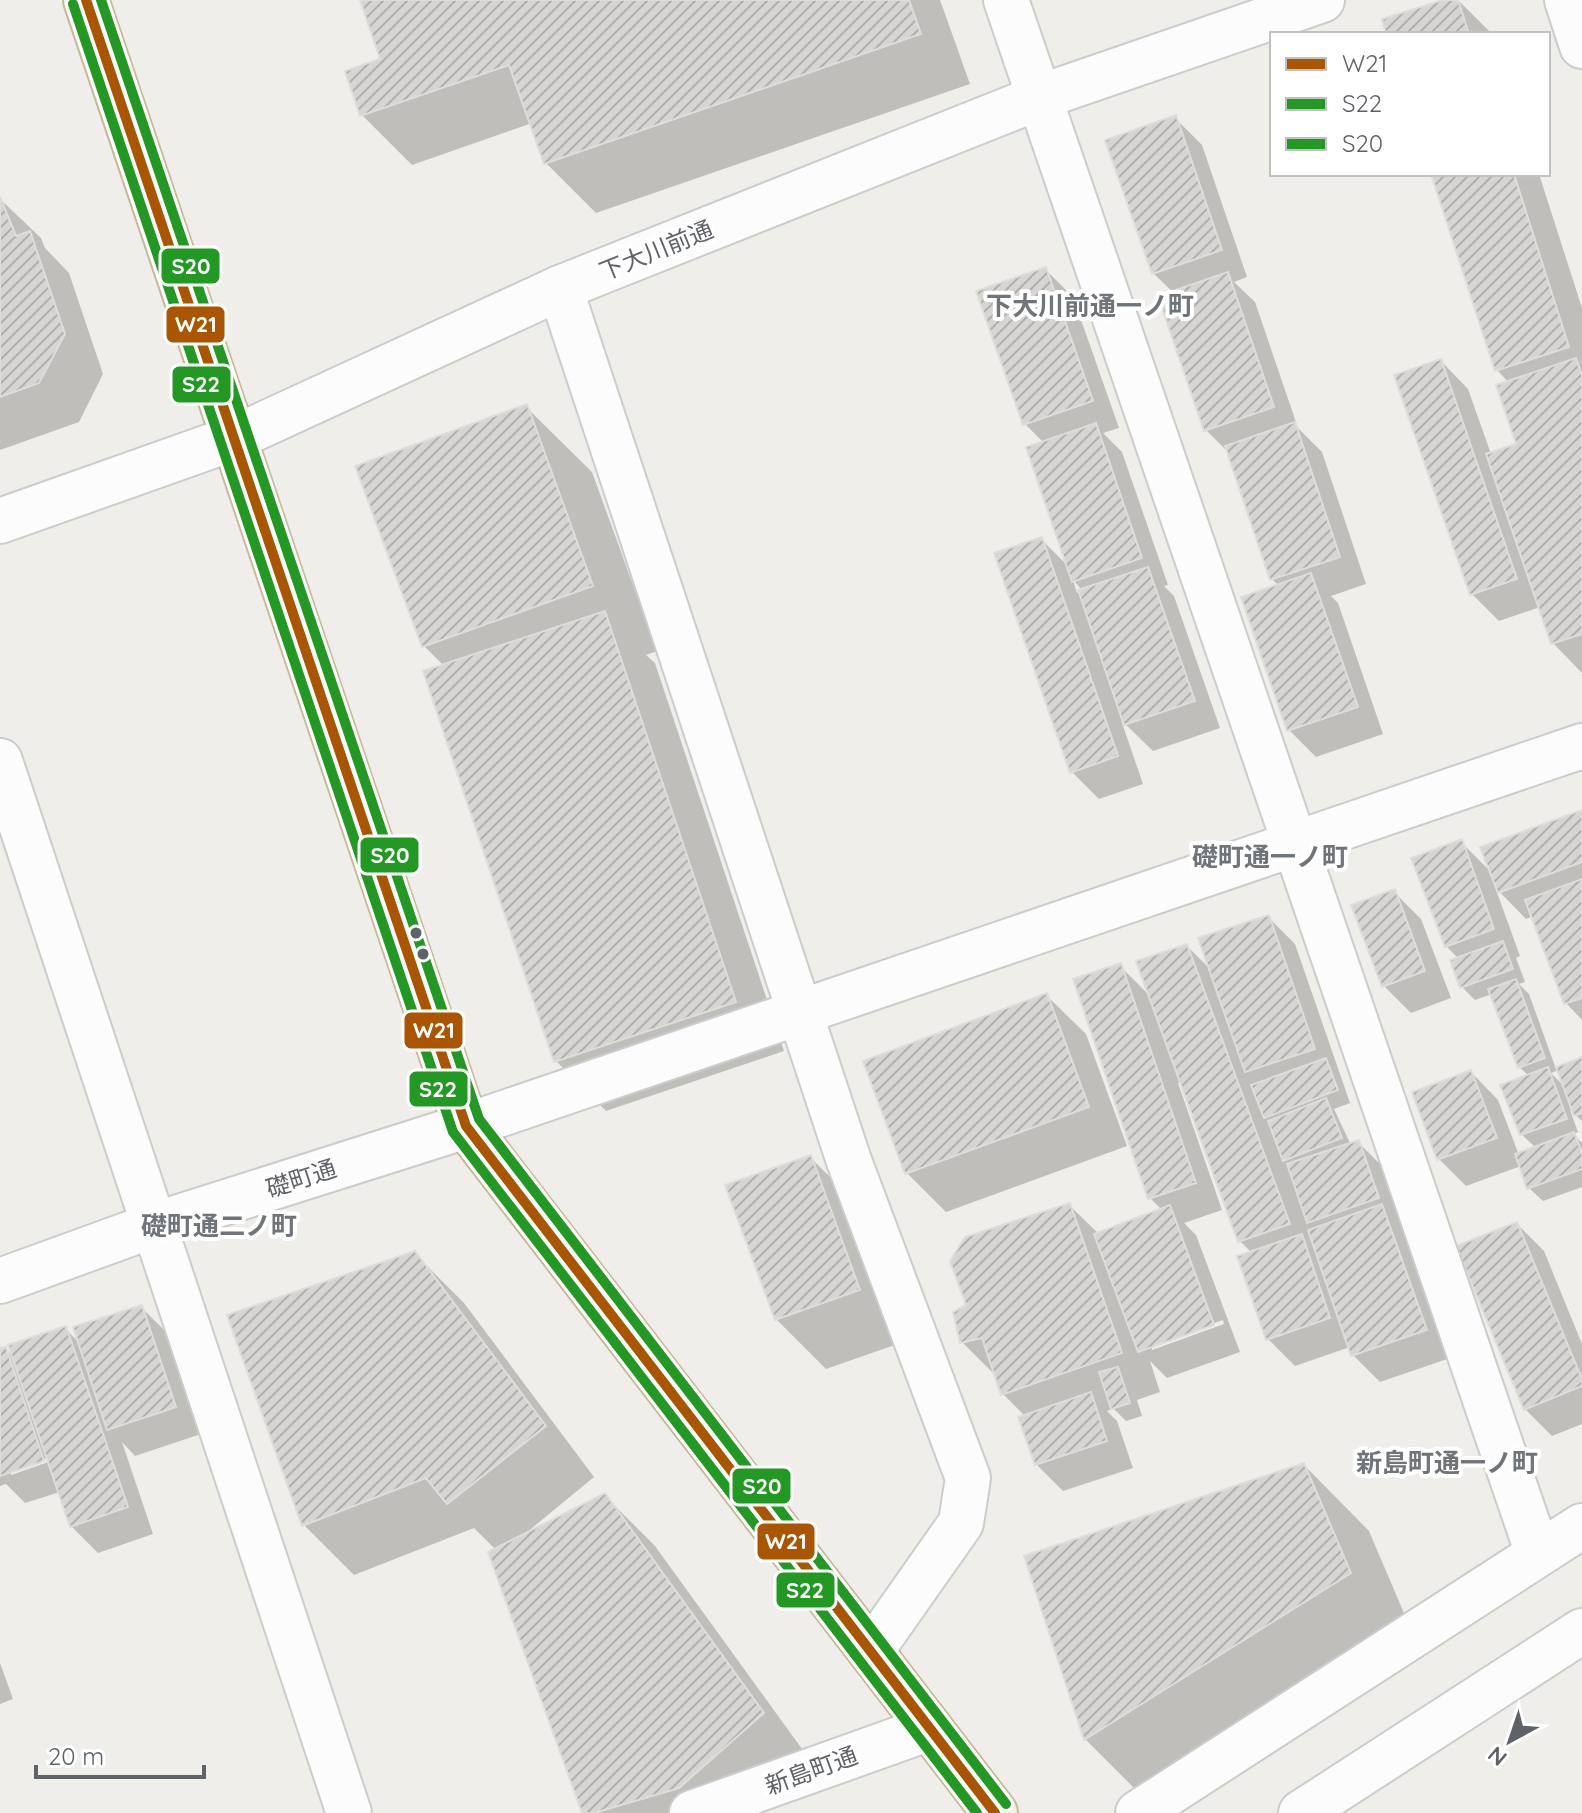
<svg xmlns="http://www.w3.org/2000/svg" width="1582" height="1813" viewBox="0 0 1582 1813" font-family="Quicksand,'Noto Sans JP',sans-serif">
  <defs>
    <pattern id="building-hatch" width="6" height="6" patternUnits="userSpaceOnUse" patternTransform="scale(2)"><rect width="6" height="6" fill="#d6d5d3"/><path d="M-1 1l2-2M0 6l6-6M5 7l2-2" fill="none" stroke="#b1b0af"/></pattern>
  </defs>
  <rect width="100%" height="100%" fill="#efeeea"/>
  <g fill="#0003" fill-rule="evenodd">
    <polygon points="363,0 940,0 970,84 596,213 546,163 532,123 412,165 362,115 383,60"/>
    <polygon points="1450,0 1458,0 1492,34 1388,34"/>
    <polygon points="1175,118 1202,145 1247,277 1234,282 1255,302 1298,428 1322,452 1366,584 1331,596 1338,603 1383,734 1316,757 1289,730 1279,586 1272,579 1230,454 1206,430 1174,293 1153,273"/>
    <polygon points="1434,174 1539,174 1582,308 1582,673 1553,643 1540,607 1499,621 1472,594 1441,361 1468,389 1491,454 1519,445 1509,383 1497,370"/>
    <polygon points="0,199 41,238 45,248 69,273 103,374 79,422 0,450"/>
    <path d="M 1046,270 L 1073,297 L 1119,428 L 1103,433 L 1122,452 L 1168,585 L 1164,586 L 1174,596 L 1220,728 L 1153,751 L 1121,720 L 1143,784 L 1099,799 L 1072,772 L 1041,539 L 1069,567 L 1044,443 L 1025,424 ZM 1073,580 L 1083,591 L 1077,593 Z"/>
    <polygon points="526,407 592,472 657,651 646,655 655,663 784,1051 606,1111 556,1061 444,666 424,646"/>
    <path d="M 1582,812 L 1582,1020 L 1566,1003 L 1533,916 L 1526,919 L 1495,887 L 1520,956 L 1516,958 L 1525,982 L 1519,984 L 1529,994 L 1556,1069 L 1582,1059 L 1582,1121 L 1570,1110 L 1578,1132 L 1573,1134 L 1582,1143 L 1582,1187 L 1543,1201 L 1529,1188 L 1521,1166 L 1466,1186 L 1439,1159 L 1471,1072 L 1498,1100 L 1519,1155 L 1536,1148 L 1521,1134 L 1529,1076 L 1519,1067 L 1492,994 L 1475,1000 L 1462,987 L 1459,959 L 1446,946 L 1461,842 L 1492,873 ZM 1559,1070 L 1566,1088 L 1551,1073 Z"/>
    <polygon points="1394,892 1421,919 1451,998 1411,1013 1384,986"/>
    <path d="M 1268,917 L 1295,944 L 1350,1103 L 1334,1109 L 1351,1145 L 1359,1143 L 1386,1170 L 1402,1226 L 1409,1233 L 1453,1357 L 1380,1382 L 1353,1355 L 1350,1347 L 1295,1366 L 1268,1339 L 1252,1253 L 1239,1240 L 1182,1082 L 1178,1083 L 1222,1210 L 1184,1223 L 1196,1235 L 1240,1352 L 1167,1378 L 1150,1361 L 1160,1392 L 1137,1400 L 1142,1416 L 1126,1421 L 1113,1408 L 1107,1411 L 1117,1421 L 1133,1468 L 1063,1491 L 1036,1464 L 1026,1417 L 1003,1394 L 998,1378 L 962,1342 L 956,1313 L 969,1305 L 1070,1206 L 1099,1234 L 1162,1210 L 1150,1198 L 1120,966 L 1150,996 L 1187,946 L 1212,971 ZM 1223,1320 L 1224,1324 L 1152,1350 L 1152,1345 Z"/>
    <polygon points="1046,995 1086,1034 1127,1146 946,1212 907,1173"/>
    <polygon points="810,1157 860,1207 909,1340 826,1369 776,1319"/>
    <polygon points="1517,1224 1544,1251 1582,1344 1582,1424 1552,1436 1525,1409"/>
    <polygon points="414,1253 464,1303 594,1477 520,1538 605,1496 655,1546 813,1764 757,1813 584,1813 496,1550 474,1528 354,1575 304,1525"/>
    <path d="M 141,1307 L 168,1334 L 201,1434 L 135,1456 L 122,1442 L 153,1534 L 98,1553 L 71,1526 L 60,1492 L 25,1503 L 6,1484 L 0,1486 L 0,1351 L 5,1349 L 15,1358 L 65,1328 L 80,1344 ZM 53,1456 L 54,1460 L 11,1475 L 11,1470 Z"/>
    <polygon points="1304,1465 1369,1531 1415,1639 1150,1804 1085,1739"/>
    <polygon points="0,1663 13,1699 0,1704"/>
  </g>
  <g fill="url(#building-hatch)" stroke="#deddd9" stroke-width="2">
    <polygon points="360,0 909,0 921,34 544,164 509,65 360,116 345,71 380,59"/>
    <polygon points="1443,0 1458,0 1469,34 1386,34 1382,19"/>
    <polygon points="1176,115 1222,250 1152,274 1105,140"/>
    <polygon points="1431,174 1514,174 1569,347 1495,371"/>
    <polygon points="0,197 16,236 30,231 65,334 39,383 0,397"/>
    <polygon points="1046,267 1093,401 1023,425 976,291"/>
    <polygon points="1228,272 1274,407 1204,431 1158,296"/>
    <polygon points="1576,358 1582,375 1582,634 1551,644 1486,454 1516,444 1496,385"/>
    <polygon points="1441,359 1517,579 1470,595 1394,375"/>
    <polygon points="527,404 593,586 422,647 355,466"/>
    <polygon points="1295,422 1340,557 1270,580 1225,446"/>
    <polygon points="1096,423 1142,558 1072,582 1026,447"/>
    <polygon points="1042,537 1118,756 1070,773 994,553"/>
    <polygon points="1148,567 1195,701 1124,725 1078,590"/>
    <polygon points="1311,573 1358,707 1287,731 1241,597"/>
    <polygon points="605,611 736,1002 554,1062 423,671"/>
    <polygon points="1582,810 1582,862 1498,893 1480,847"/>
    <polygon points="1462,839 1494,929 1445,947 1411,858"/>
    <polygon points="1582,879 1582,998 1564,1004 1525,900"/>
    <polygon points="1395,889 1425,971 1382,987 1351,905"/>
    <polygon points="1269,915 1315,1049 1245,1072 1198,938"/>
    <polygon points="1503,941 1513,969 1460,988 1450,960"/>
    <polygon points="1187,944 1290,1224 1238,1242 1136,961"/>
    <polygon points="1121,963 1196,1183 1148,1199 1073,979"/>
    <polygon points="1516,979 1545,1058 1518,1068 1488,989"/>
    <polygon points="1047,993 1089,1107 905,1174 863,1061"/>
    <polygon points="1582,1057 1582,1113 1574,1116 1556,1067"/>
    <polygon points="1326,1058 1338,1090 1264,1118 1251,1085"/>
    <polygon points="1548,1067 1567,1119 1520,1135 1500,1085"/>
    <polygon points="1471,1070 1497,1138 1437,1160 1412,1092"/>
    <polygon points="1326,1098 1342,1138 1283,1161 1268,1121"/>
    <polygon points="1574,1132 1582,1153 1582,1169 1527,1189 1515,1154"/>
    <polygon points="1359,1140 1379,1198 1307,1223 1287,1164"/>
    <polygon points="811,1155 860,1290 775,1320 725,1185"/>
    <polygon points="1070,1203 1122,1353 1001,1395 982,1338 960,1343 953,1312 966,1305 950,1261 965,1237"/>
    <polygon points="1382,1204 1427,1330 1351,1356 1308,1230"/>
    <polygon points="1170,1205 1214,1325 1138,1352 1094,1234"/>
    <polygon points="1517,1222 1582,1379 1582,1386 1524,1410 1456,1246"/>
    <polygon points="1302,1234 1330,1318 1266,1340 1237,1256"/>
    <polygon points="415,1251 546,1426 447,1504 426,1478 302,1526 227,1315"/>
    <polygon points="142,1305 176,1407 107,1430 73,1327"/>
    <polygon points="66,1326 128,1507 70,1527 8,1345"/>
    <polygon points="6,1347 44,1461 0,1476 0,1348"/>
    <polygon points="1118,1367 1130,1403 1111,1409 1099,1372"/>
    <polygon points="1091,1392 1107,1441 1035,1465 1018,1417"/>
    <polygon points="1304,1463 1351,1573 1084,1740 1024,1556"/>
    <polygon points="605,1493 764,1713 679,1788 594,1813 582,1813 488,1552"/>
  </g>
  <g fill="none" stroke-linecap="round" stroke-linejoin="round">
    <g stroke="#cbcccc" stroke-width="48">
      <g id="minor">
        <polyline points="1006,0 1538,1554"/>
        <polyline points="1567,0 1582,46"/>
        <polyline points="560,288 849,1161 968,1478 961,1523 871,1651"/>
        <polyline points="0,521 234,438"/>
        <polyline points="0,761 349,1813"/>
        <polyline points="0,1281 154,1225 466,1126 1582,746"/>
        <polyline points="692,1813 930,1728"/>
      </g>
    </g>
    <g stroke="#cbcccc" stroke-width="48">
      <g id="tertiary">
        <polyline points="234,438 560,288 1040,97 1322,0"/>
        <polyline points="1138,1813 1582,1526"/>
        <polyline points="1301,1813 1582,1631"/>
      </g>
    </g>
    <g stroke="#c8b996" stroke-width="48">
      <polyline id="trunk" points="86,0 466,1126 995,1813"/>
    </g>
    <use href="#minor" stroke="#fdfcfc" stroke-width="44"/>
    <use href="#tertiary" stroke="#fdfcfc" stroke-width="44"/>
    <use href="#trunk" stroke="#f2f0e6" stroke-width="44"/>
    <g stroke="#fff" stroke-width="16">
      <polyline id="bus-1" points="86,0 466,1126 995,1813"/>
    </g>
    <g stroke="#fff" stroke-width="16">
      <polyline id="bus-2" points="73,4 453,1132 977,1813"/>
    </g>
    <g stroke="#fff" stroke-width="16">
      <polyline id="bus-3" points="101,0 479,1119 1006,1804"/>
    </g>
    <use href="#bus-1" stroke="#a50" stroke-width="10"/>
    <use href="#bus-2" stroke="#292" stroke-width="10"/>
    <use href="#bus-3" stroke="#292" stroke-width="10"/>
  </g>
  <g fill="#5f6368" stroke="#fff" stroke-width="3">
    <circle cx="416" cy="933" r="7"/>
    <circle cx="423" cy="954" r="7"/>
  </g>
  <g text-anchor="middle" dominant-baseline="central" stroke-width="8" stroke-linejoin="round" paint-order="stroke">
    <g font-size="24" fill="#5f6368" stroke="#fff">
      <text transform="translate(656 250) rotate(-22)">下大川前通</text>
      <text transform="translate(301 1178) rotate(-18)">礎町通</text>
      <text transform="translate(811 1770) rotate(-20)">新島町通</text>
    </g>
    <g font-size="26" font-weight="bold" fill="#70757a" stroke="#fff">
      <text x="1090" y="305">下大川前通一ノ町</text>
      <text x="1270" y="856">礎町通一ノ町</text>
      <text x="219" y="1225">礎町通二ノ町</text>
      <text x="1447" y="1462">新島町通一ノ町</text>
    </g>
  </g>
  <g stroke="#fff" stroke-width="3">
    <rect x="160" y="247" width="61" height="38" rx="8" fill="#292"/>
    <rect x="165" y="305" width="61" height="39" rx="8" fill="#a50"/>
    <rect x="171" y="365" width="61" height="39" rx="8" fill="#292"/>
    <rect x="359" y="836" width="61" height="38" rx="8" fill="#292"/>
    <rect x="403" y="1011" width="61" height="39" rx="8" fill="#a50"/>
    <rect x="408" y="1070" width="61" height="38" rx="8" fill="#292"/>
    <rect x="731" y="1467" width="61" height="38" rx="8" fill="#292"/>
    <rect x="756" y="1522" width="60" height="39" rx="8" fill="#a50"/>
    <rect x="775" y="1571" width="61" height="38" rx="8" fill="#292"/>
  </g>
  <g font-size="22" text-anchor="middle" font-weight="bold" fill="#fff">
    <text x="191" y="274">S20</text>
    <text x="196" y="332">W21</text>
    <text x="201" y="392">S22</text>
    <text x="390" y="863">S20</text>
    <text x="434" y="1038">W21</text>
    <text x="438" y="1097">S22</text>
    <text x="762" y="1494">S20</text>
    <text x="786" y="1549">W21</text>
    <text x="805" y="1598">S22</text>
  </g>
  <rect x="1270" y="32" width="280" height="144" fill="#ffffff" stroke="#bfc1c3" stroke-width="2"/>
  <rect x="1286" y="58" width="40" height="12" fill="#aa5500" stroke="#bfc1c3" stroke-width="2"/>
  <text x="1342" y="72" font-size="24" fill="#5f6368">W21</text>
  <rect x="1286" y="98" width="40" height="12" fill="#229922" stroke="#bfc1c3" stroke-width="2"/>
  <text x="1342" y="112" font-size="24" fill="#5f6368">S22</text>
  <rect x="1286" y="138" width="40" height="12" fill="#229922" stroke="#bfc1c3" stroke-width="2"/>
  <text x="1342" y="152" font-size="24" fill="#5f6368">S20</text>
  <g transform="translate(1510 1741) rotate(220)" stroke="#ffffff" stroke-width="6" paint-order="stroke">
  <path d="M0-6L14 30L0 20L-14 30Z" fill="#5f6368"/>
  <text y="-12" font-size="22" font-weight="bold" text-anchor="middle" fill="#5f6368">N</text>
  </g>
  <path d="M36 1765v12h168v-12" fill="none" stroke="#5f6368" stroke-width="4"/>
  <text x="48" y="1765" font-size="24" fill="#5f6368" stroke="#ffffff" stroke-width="6" paint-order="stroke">20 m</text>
</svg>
